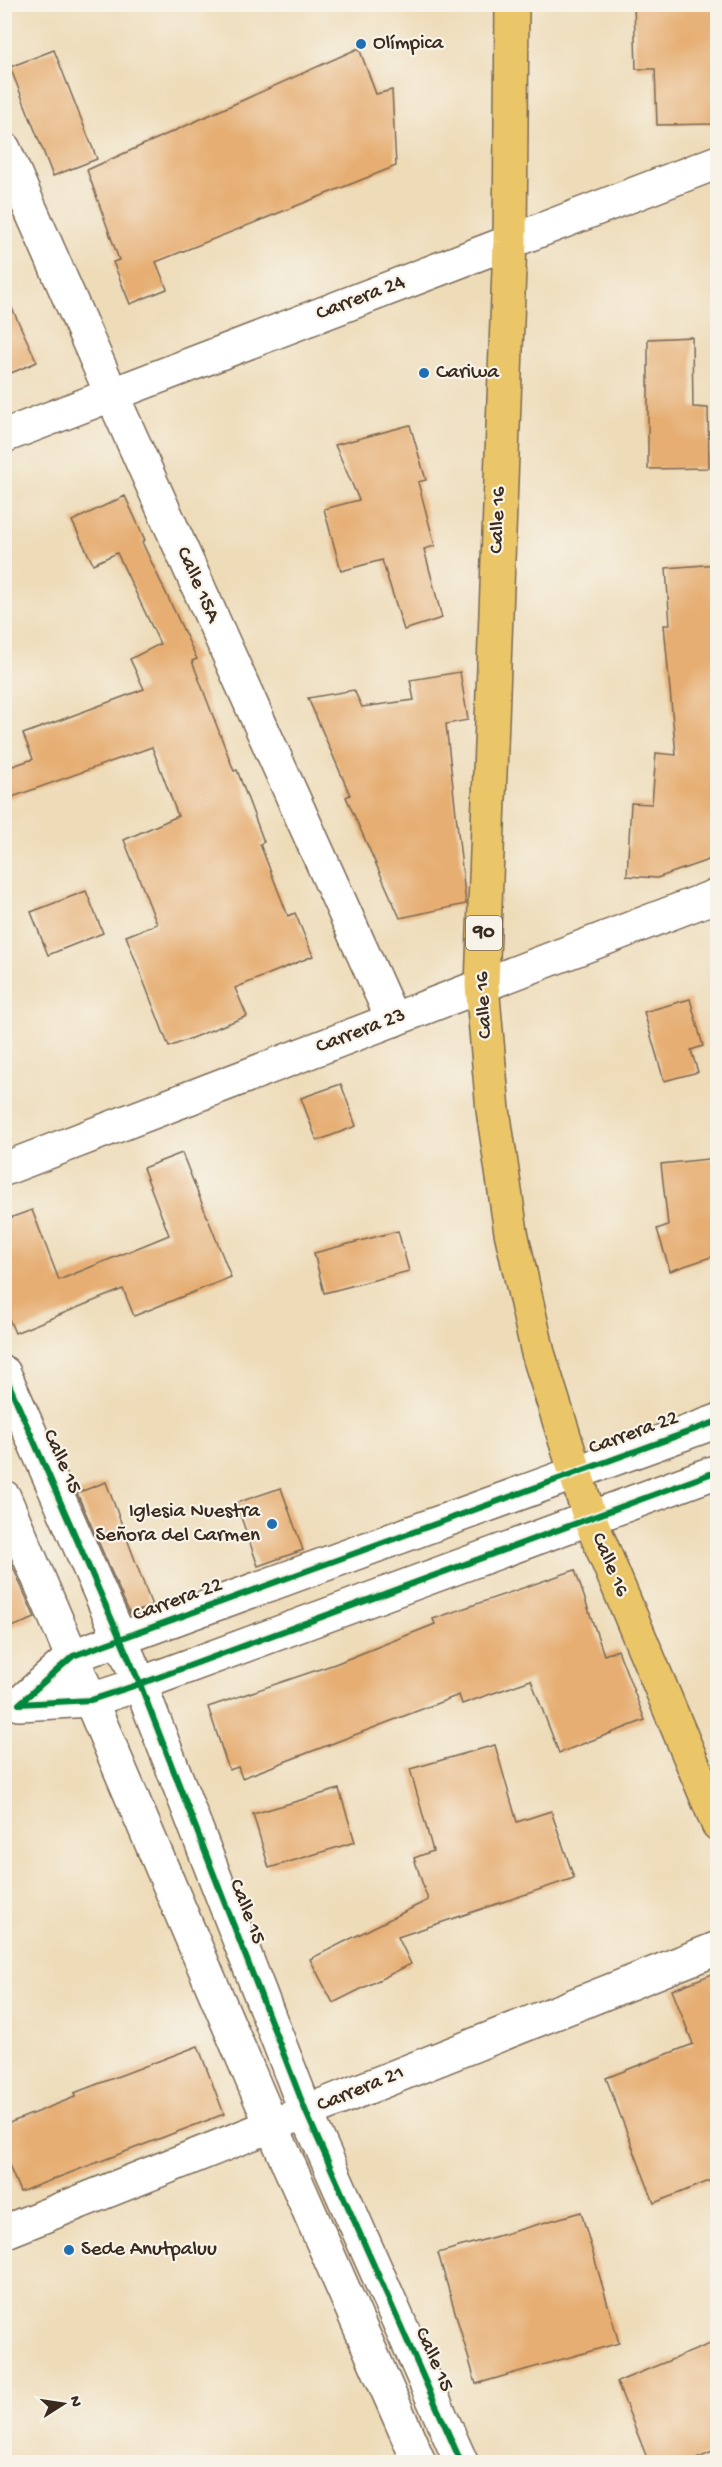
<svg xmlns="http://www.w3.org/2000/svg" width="722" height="2467" viewBox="0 0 722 2467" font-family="'Gochi Hand',sans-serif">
  <rect width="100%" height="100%" fill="#f7f3e8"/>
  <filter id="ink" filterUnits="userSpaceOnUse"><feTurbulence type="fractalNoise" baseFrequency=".0167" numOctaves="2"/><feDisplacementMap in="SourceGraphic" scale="12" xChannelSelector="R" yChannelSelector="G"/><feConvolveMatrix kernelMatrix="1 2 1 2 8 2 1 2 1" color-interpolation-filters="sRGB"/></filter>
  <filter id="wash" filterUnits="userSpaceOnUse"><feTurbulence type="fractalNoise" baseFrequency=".008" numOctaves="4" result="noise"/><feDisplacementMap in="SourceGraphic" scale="24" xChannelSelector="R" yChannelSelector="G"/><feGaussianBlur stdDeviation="1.35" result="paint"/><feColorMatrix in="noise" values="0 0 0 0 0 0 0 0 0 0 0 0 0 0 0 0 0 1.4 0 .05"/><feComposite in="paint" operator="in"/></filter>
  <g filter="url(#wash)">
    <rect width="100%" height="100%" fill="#eedcb9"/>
    <g id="blocks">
      <g fill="#e6ae73">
        <polygon points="634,4 717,4 717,124 657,125 655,69 636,69"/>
        <polygon points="359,48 376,94 392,90 396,166 156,262 167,289 130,304 113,262 119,260 87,170"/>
        <polygon points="54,50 97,159 53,176 10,67"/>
        <polygon points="4,291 37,362 4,376"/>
        <polygon points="692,337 693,407 708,408 709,468 648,469 648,339"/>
        <polygon points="410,425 426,480 418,482 435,546 424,549 442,618 404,630 382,560 341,571 324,509 359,500 335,445"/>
        <polygon points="125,496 145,540 142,542 197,659 192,661 234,771 237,770 264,842 260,844 288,916 295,913 313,956 235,988 247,1016 169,1047 126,936 157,924 124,840 178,816 152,747 4,800 4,769 33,759 23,734 144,689 130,659 160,644 117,553 93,564 72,521"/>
        <polygon points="717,564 717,857 657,878 627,876 631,803 652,804 656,753 676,755 664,625 670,625 666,568"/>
        <polygon points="460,672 468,720 446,724 466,904 400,918 346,797 350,795 308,698 354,690 362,707 414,700 410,680"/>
        <polygon points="86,891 103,933 48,955 31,912"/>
        <polygon points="690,999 703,1046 691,1050 698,1072 664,1081 644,1012"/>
        <polygon points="341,1084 356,1126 317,1141 301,1098"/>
        <polygon points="182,1153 231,1277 134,1316 123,1289 15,1333 4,1307 4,1220 32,1210 59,1280 169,1235 143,1168"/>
        <polygon points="717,1158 717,1255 670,1271 657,1229 668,1225 661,1164"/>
        <polygon points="398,1231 409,1271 324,1293 314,1253"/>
        <polygon points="106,1482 152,1606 130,1614 77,1493"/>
        <polygon points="281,1488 303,1550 258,1566 236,1503"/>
        <polygon points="4,1546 35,1618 4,1630"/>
        <polygon points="575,1570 604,1655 618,1650 645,1720 559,1753 531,1680 462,1704 459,1695 242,1778 238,1767 229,1770 208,1707 335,1664 435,1624 433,1619"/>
        <polygon points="495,1745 517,1822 551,1811 574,1878 398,1937 411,1964 333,2003 310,1959 428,1900 414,1858 433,1851 410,1769"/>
        <polygon points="339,1789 355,1842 269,1868 253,1814"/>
        <polygon points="717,1972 717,2178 654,2203 606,2078 693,2044 672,1990"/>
        <polygon points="198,2046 224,2114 20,2192 4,2153 4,2125 75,2097 74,2093"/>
        <polygon points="581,2212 619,2343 476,2384 438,2253"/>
        <polygon points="717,2341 717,2450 687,2463 649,2463 617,2382"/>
      </g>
    </g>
  </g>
  <g filter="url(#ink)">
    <use href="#blocks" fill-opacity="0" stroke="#7a6854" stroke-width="1.5"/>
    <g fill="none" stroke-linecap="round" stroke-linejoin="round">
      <g stroke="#7a6854" stroke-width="36">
        <g id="minor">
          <polyline points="4,149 112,395 393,1020"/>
          <polyline points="4,436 718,162"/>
          <polyline points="4,1169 718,895"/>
          <polyline points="4,1373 140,1684 306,2112 461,2462"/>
          <polyline points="718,1421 73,1656 19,1704 91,1700 140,1684 718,1471"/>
          <polyline points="4,1497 271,2124 419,2462"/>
          <polyline points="4,2232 718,1948"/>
        </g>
      </g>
      <g stroke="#7a6854" stroke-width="36">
        <polyline id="highway" points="512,4 510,242 482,985 493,1110 511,1232 538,1353 590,1519 718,1824"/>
      </g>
      <use href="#minor" stroke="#fff" stroke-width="33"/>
      <use href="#highway" stroke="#ebc669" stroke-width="33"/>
      <g stroke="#f7f3e8" stroke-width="10">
        <g id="cycleway">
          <polyline points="4,1373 140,1684 306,2112 461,2462"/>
          <polyline points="718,1421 73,1656 19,1704 91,1700 140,1684 718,1471"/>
        </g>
      </g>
      <use href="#cycleway" stroke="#00873e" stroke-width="6"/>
    </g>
  </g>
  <g fill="#1f6fb2" stroke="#f7f3e8" stroke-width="2">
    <circle cx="361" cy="44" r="6"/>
    <circle cx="424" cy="373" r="6"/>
    <circle cx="272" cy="1524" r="6"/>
    <circle cx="69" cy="2250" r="6"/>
  </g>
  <g text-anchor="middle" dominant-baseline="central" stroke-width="4.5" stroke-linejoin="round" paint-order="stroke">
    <rect fill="#f7f3e8" stroke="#73665b" stroke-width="1.5" x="466" y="916" width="36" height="34" rx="4.5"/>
    <g font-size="20" font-weight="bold" fill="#3b2a1e">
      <text x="484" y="933">90</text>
    </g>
    <g font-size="21" fill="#3b2a1e" stroke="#f7f3e8" text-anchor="start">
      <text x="373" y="44">Olímpica</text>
      <text x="436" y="373">Cariwa</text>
      <text x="260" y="1512" text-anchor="end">Iglesia Nuestra<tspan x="260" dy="24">Señora del Carmen</tspan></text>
      <text x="81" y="2250">Sede Anutpaluu</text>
    </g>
    <g font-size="21" fill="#3b2a1e" stroke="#f7f3e8">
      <text transform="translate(361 299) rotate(-21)">Carrera 24</text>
      <text transform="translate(499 520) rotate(-88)">Calle 16</text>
      <text transform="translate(197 585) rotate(66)">Calle 15A</text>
      <text transform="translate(485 1005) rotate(-93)">Calle 16</text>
      <text transform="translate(361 1032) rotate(-21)">Carrera 23</text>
      <text transform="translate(634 1434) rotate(-20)">Carrera 22</text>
      <text transform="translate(61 1462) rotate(66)">Calle 15</text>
      <text transform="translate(609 1565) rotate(67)">Calle 16</text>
      <text transform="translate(178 1601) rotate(-20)">Carrera 22</text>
      <text transform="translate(246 1912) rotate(69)">Calle 15</text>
      <text transform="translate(361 2090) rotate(-22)">Carrera 21</text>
      <text transform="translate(433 2360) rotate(66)">Calle 15</text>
    </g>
  </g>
  <rect width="722" height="2467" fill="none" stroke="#f7f3e8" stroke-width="24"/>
  <g transform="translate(63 2404) rotate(78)" stroke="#f7f3e8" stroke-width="4.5" paint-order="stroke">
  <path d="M0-4.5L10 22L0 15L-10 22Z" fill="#3b2a1e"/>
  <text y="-9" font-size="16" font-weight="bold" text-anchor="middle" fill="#3b2a1e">N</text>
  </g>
</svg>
